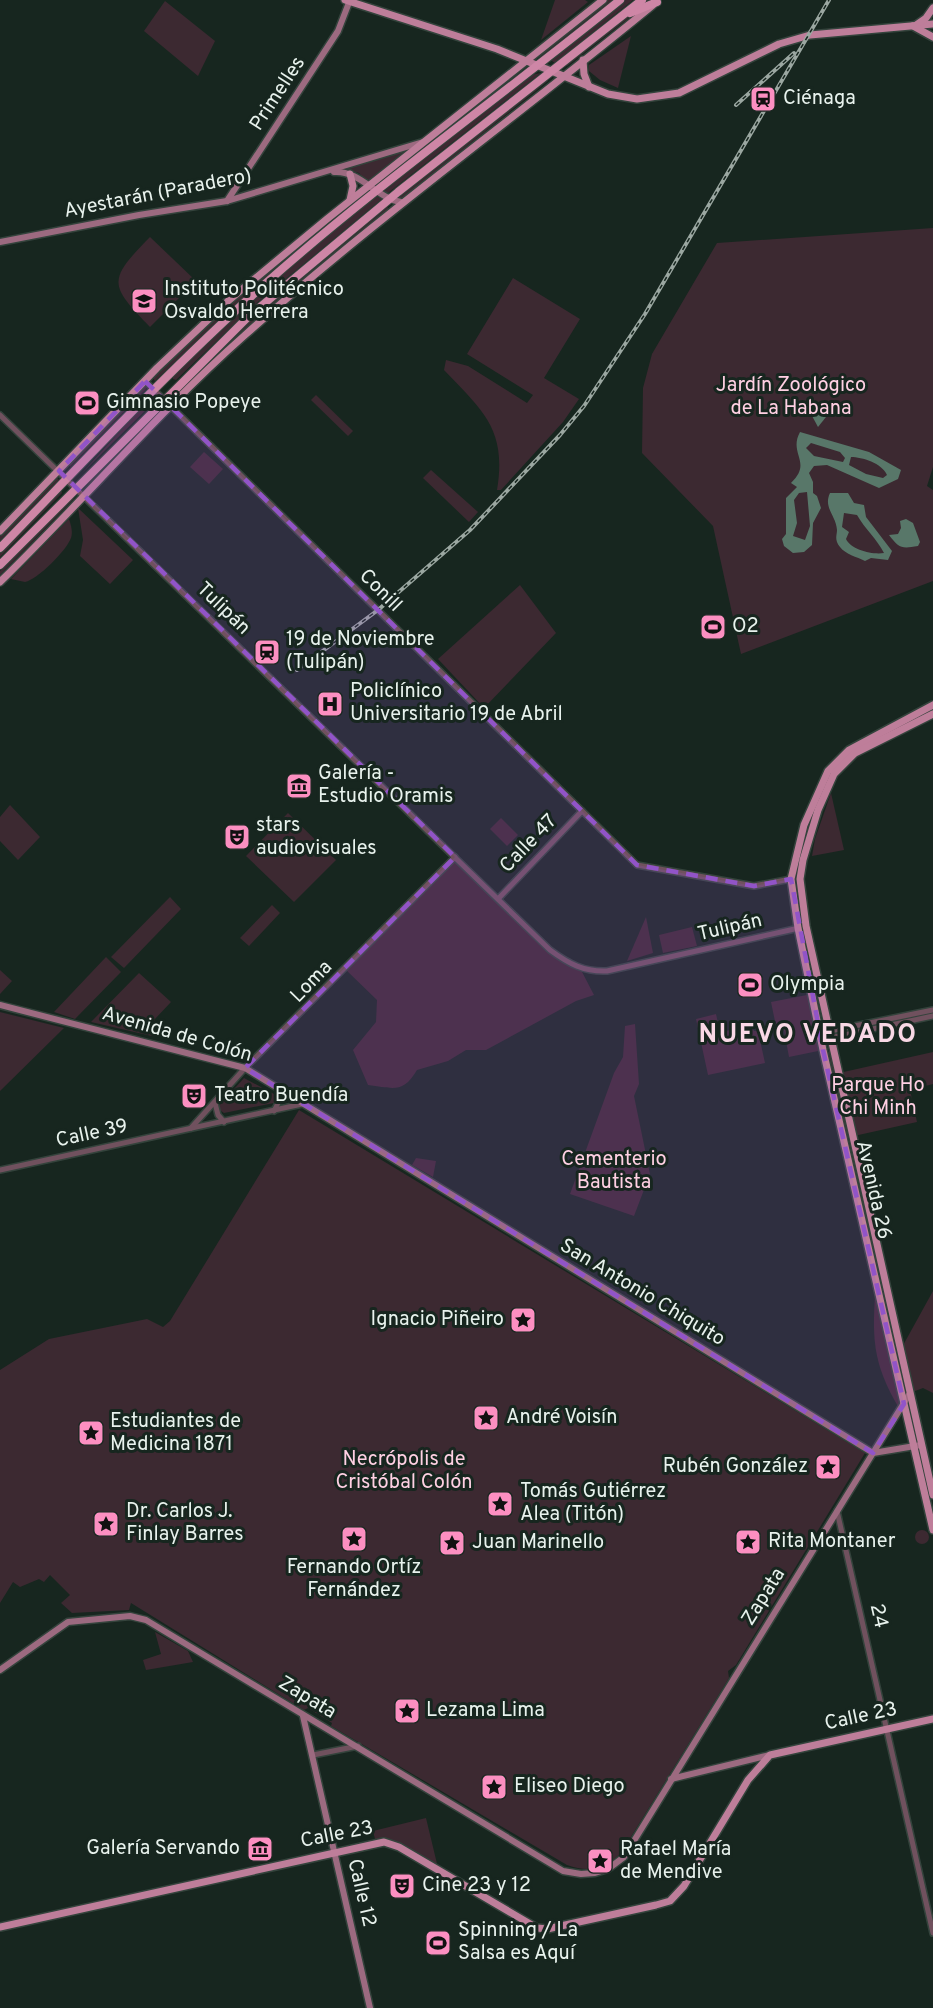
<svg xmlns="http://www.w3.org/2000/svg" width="933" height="2008" viewBox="0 0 933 2008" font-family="Overpass,sans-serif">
  <rect width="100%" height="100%" fill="#17261f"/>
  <g fill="#3c2931">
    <polygon points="555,0 585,0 588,2 541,40"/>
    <polygon points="606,0 613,0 540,57 538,54"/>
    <polygon points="624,0 633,0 555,63 549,59"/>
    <polygon points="647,0 652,0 567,66 566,64"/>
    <polygon points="165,1 215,41 198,76 144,31"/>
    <polygon points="631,36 618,88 600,80 589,71 589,65"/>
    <polygon points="518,70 519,73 376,188 373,186"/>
    <polygon points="541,73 388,193 382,191 526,76"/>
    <polygon points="546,78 548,81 401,199 395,199"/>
    <polygon points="406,150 368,183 359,173 343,169"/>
    <polygon points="367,190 371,192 230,309 155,381 153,378 228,306"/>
    <path d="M 376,196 L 382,199 L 252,307 L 176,380 L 173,379 L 173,375 C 235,311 304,250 376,196 Z"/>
    <polygon points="387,206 389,210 268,309 170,400 229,337"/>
    <polygon points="933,228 933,467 927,486 933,490 933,581 741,654 713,526 642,453 643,388 652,354 717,243"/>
    <path d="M 150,237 L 196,281 L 150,327 C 108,284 108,280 150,237 Z"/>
    <path d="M 513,278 L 580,319 L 544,378 L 579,399 L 563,422 L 501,490 L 497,490 C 507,429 483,411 444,370 L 446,360 L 468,366 L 527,403 L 533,395 L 467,354 Z"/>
    <polygon points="145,386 147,388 70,467 70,465"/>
    <polygon points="153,395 157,396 157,399 81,474"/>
    <polygon points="316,395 353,431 348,436 311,400"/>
    <polygon points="162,407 89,485 86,483"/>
    <polygon points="204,452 223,469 209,484 190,467"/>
    <polygon points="431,470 478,512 469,522 423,478"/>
    <polygon points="57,478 59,480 0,541 0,536"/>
    <polygon points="61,489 62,493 0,557 0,552"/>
    <polygon points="71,497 74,499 0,575 0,571"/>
    <polygon points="78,508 133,560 110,584 80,556 83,540"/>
    <path d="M 69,519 C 71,525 73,532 71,538 C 66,551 38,579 25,582 L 11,579 Z"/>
    <polygon points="520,585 556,633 484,708 438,659"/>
    <polygon points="831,793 844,850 812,856 815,839"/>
    <polygon points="10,805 40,837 18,860 0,841 0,817"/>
    <polygon points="288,813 336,860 294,902 246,856"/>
    <polygon points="501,818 518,835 507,846 490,829"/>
    <path d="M 455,857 L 550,950 L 580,968 L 594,995 L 576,1001 L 486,1050 L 466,1050 L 448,1061 L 417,1070 C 403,1094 393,1088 368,1085 L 353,1050 L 376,1022 L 377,1000 L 345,969 Z"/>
    <polygon points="170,897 181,909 124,968 111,957"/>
    <polygon points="272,905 280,913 249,946 240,938"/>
    <polygon points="646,917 653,953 627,961"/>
    <polygon points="692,927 697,946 663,953 659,935"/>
    <polygon points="802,930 804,930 823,1029"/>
    <polygon points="106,957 121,972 75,1019 54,1012"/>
    <polygon points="0,970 12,981 0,994"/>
    <polygon points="139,973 171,1002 154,1020 164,1030 156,1037 91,1022"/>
    <polygon points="812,994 823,1050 789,1057 784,1030 777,1031 771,1002"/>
    <polygon points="0,1012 64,1028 0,1091"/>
    <polygon points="716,1014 720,1032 752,1026 754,1031 758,1031 765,1063 708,1075 696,1019"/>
    <polygon points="635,1024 639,1084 634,1096 650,1174 634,1216 570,1194 614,1073 623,1057 625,1026"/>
    <polygon points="827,1052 830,1052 850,1136 847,1137"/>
    <polygon points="933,1052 933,1084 910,1090 917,1122 854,1136 839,1073"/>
    <polygon points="244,1078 274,1094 274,1103 224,1113 217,1108"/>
    <path d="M 299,1110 L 865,1453 L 736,1665 L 728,1671 L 729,1678 L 621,1853 C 605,1869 589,1873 567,1865 L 331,1726 L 332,1723 L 308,1708 L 304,1710 L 131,1603 L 129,1610 L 72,1613 L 61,1603 L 70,1595 L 50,1575 L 44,1582 L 39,1579 L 20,1587 L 13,1582 L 0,1603 L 0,1370 L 49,1339 L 147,1319 L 163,1327 L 170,1321 Z"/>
    <polygon points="416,1158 436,1161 433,1177 412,1165"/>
    <polygon points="874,1255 876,1255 906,1395"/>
    <path d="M 876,1281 L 904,1404 L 900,1410 C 871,1361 872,1337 876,1281 Z"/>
    <polygon points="933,1291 933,1393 923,1388 910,1393 901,1349"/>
    <circle cx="922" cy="1537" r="7"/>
    <polygon points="155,1632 188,1651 193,1662 146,1670 143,1660 161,1654"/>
    <polygon points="426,1818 439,1872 412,1855 376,1843 373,1831"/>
  </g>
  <g fill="#587769" fill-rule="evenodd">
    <polygon points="823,412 826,417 818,427 811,414"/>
    <path d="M 800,432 L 869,452 L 901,470 L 898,479 L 879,488 L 827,465 L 814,466 L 809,473 L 813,482 L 813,493 L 817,496 L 821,508 L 813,523 L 812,545 L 804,552 L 793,553 L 784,546 L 782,539 L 786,534 L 786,498 L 797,487 L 791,483 C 813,462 788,454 800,432 ZM 811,443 L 840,452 L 845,458 L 843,462 L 814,456 L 806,448 ZM 851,457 C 862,457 882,463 887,475 L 883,478 L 866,474 L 849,465 ZM 807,492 L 810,526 L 805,540 L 793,536 L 797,523 L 794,500 L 799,493 Z"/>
    <path d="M 830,493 L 848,493 L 854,503 L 864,505 L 866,517 L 892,551 L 888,560 L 871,558 L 865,561 C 857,557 845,554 840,547 C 834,540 837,535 837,530 C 836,515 823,508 830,493 ZM 844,513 L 857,515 C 865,529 877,539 884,553 C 873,555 851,550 846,539 L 849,532 L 842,527 Z"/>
    <path d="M 906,519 L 913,523 L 920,542 L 918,546 C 901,549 899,548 889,535 L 898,534 L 901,528 L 900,521 Z"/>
  </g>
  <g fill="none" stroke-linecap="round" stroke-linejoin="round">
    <g stroke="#34433c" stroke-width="8">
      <g id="tertiary">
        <polyline points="145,381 637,865 754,886 791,879"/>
        <path d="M 0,415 L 550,950 C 569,964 584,972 607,971 L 799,928"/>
        <polyline points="498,899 582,811"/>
        <polyline points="820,1033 933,1010"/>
        <polyline points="821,1040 933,1016"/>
        <polyline points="215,1103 218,1115 224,1122"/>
        <polyline points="274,1111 280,1099 279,1089"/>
        <polyline points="191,1128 245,1068 455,857"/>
        <polyline points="0,1170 302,1104"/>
        <polyline points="837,1511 933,1933"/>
        <polyline points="313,1755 358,1746"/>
      </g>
    </g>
    <g stroke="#34433c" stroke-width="9">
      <g id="secondary">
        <path d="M 334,172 C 360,170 376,198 401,202"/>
        <polyline points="227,201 338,31 350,0"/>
        <polyline points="0,242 139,215 227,201 423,142"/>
        <polyline points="0,1005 245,1068 873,1453"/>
        <polyline points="873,1453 921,1445"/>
        <polyline points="0,1670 68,1622 130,1616 146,1620 563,1871 581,1874 595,1873 608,1869 624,1857 910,1393"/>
        <polyline points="303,1716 370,2008"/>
        <polyline points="671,1779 770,1755"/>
      </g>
    </g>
    <g stroke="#34433c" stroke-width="10">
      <g id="primary">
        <polyline points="345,0 497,49 608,94 637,99 679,93 779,44 810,35 933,24"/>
        <polyline points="916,25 926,18 933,8"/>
        <polyline points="913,26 933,37"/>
        <polyline points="583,60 584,74 589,87"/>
        <polyline points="350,174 353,186 350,200"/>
        <polyline points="0,531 157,368 228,301 327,219 603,0"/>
        <path d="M 0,582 C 83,501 158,412 245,335 C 376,218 518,116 653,5"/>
        <polyline points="933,705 849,750 828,771 804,825 791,879 798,928 823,1050 933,1530"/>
        <polyline points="933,714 855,753 834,774 818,810 803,860 800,879 806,926 933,1495"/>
        <polyline points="0,1927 384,1842 399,1847 537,1928 547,1929 656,1905 670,1901 684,1886 748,1780 770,1755 933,1719"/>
      </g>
    </g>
    <g stroke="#34433c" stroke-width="10">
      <g id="trunk">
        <polyline points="630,13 657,2"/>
        <path d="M 0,548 C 87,458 173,366 266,283 C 379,183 503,95 620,0"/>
        <polyline points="0,565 247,318 398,192 642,0"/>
      </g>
    </g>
    <use href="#tertiary" stroke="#70515e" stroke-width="5"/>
    <use href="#secondary" stroke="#9c6a80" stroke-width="6"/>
    <use href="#primary" stroke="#be7e9a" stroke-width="7"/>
    <use href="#trunk" stroke="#ce86a6" stroke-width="8"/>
    <g stroke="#9ba7a1" stroke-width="4">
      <g id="rail">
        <polyline points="736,105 794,53"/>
        <polyline points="297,670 378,610 470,530 560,435 584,406 645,314 829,0"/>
      </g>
    </g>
    <use href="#rail" stroke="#17261f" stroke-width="1.5" stroke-dasharray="4.5" stroke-linecap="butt"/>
  </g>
  <path fill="#9154c8" fill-opacity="0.2" stroke="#9154c8" stroke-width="4.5" stroke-dasharray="12 8" stroke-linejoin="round" d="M 145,381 L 637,865 L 754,886 L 791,879 L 823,1050 L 904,1404 L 873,1453 L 245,1068 L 455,857 L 59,471 Z"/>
  <defs>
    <g id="station-square" transform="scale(1.35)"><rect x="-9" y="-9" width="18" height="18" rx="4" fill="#fc8fc1" stroke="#17261f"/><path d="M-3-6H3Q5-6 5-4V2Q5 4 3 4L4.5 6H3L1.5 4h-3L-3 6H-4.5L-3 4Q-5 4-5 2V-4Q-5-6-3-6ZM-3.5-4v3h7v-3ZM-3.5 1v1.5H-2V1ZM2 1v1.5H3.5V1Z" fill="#111"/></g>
    <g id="university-square" transform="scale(1.35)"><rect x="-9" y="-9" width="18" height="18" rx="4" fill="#fc8fc1" stroke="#17261f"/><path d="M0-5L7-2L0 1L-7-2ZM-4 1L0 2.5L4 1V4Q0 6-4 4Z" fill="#111"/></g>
    <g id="stadium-square" transform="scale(1.35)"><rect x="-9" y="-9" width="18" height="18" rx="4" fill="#fc8fc1" stroke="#17261f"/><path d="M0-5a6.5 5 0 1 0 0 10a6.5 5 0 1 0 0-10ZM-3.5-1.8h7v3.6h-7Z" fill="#111"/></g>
    <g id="hospital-square" transform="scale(1.35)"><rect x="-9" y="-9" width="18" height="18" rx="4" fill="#fc8fc1" stroke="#17261f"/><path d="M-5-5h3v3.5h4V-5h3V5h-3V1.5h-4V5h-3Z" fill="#111"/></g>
    <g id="museum-square" transform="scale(1.35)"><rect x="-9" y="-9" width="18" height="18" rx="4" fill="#fc8fc1" stroke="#17261f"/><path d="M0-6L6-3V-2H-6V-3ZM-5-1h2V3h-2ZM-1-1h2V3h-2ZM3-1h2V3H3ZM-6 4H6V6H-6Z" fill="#111"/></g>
    <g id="theatre-square" transform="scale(1.35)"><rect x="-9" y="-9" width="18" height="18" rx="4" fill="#fc8fc1" stroke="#17261f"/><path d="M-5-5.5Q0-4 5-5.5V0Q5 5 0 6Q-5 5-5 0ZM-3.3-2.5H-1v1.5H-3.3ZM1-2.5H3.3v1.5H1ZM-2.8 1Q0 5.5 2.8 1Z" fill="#111"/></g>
    <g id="sight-square" transform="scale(1.35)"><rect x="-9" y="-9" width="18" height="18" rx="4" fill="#fc8fc1" stroke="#17261f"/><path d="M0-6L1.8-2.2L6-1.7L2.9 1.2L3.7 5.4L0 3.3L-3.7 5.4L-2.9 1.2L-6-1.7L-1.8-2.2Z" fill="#111"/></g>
  </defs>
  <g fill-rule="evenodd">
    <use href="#station-square" x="763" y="99"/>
    <use href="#university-square" x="144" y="301"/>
    <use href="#stadium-square" x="87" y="403"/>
    <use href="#stadium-square" x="713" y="627"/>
    <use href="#station-square" x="267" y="652"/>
    <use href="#hospital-square" x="330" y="704"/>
    <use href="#museum-square" x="299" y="786"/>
    <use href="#theatre-square" x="237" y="837"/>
    <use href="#stadium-square" x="750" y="985"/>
    <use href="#theatre-square" x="194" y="1096"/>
    <use href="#sight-square" x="523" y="1320"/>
    <use href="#sight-square" x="486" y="1418"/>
    <use href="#sight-square" x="91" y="1433"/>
    <use href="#sight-square" x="828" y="1467"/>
    <use href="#sight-square" x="500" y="1504"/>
    <use href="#sight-square" x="106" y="1524"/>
    <use href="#sight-square" x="354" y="1539"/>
    <use href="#sight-square" x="748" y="1542"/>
    <use href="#sight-square" x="452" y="1543"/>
    <use href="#sight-square" x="407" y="1711"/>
    <use href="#sight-square" x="494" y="1787"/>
    <use href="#museum-square" x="260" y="1849"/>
    <use href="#sight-square" x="600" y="1861"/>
    <use href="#theatre-square" x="402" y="1886"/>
    <use href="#stadium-square" x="438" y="1943"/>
  </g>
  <g text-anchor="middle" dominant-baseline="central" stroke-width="6" stroke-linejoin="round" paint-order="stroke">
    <g font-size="20" fill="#e8f2ed" stroke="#17261f">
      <text transform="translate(278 94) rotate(-57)">Primelles</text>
      <text transform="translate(158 194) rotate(-11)">Ayestarán (Paradero)</text>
      <text transform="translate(380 591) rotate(45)">Conill</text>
      <text transform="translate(223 609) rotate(44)">Tulipán</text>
      <text transform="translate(529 844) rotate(-46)">Calle 47</text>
      <text transform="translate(730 928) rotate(-13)">Tulipán</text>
      <text transform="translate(312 982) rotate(-46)">Loma</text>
      <text transform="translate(177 1035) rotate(16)">Avenida de Colón</text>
      <text transform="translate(92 1134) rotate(-12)">Calle 39</text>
      <text transform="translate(873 1190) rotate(77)">Avenida 26</text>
      <text transform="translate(642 1293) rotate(31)">San Antonio Chiquito</text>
      <text transform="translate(764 1597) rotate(-58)">Zapata</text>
      <text transform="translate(878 1616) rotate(77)">24</text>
      <text transform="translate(307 1698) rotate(31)">Zapata</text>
      <text transform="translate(861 1717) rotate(-12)">Calle 23</text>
      <text transform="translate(337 1835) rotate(-11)">Calle 23</text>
      <text transform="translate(361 1893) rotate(77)">Calle 12</text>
    </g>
    <g font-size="20" fill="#e8f2ed" stroke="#17261f" text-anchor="start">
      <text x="783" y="99">Ciénaga</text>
      <text x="164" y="290">Instituto Politécnico<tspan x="164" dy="23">Osvaldo Herrera</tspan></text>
      <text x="106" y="403">Gimnasio Popeye</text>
      <text x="732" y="627">O2</text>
      <text x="286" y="640">19 de Noviembre<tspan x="286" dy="23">(Tulipán)</tspan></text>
      <text x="350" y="692">Policlínico<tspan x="350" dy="23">Universitario 19 de Abril</tspan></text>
      <text x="318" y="774">Galería -<tspan x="318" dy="23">Estudio Oramis</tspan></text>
      <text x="256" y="826">stars<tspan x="256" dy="23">audiovisuales</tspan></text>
      <text x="770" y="985">Olympia</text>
      <text x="214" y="1096">Teatro Buendía</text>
      <text x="504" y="1320" text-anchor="end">Ignacio Piñeiro</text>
      <text x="506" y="1418">André Voisín</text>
      <text x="110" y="1422">Estudiantes de<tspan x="110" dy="23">Medicina 1871</tspan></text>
      <text x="808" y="1467" text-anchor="end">Rubén González</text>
      <text x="520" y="1492">Tomás Gutiérrez<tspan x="520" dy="23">Alea (Titón)</tspan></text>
      <text x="126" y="1512">Dr. Carlos J.<tspan x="126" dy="23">Finlay Barres</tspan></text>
      <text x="768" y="1542">Rita Montaner</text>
      <text x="472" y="1543">Juan Marinello</text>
      <text x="354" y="1568" text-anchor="middle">Fernando Ortíz<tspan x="354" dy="23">Fernández</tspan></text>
      <text x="426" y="1711">Lezama Lima</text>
      <text x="514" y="1787">Eliseo Diego</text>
      <text x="240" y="1849" text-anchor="end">Galería Servando</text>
      <text x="620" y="1850">Rafael María<tspan x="620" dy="23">de Mendive</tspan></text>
      <text x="422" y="1886">Cine 23 y 12</text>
      <text x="458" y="1931">Spinning / La<tspan x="458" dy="23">Salsa es Aquí</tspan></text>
    </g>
    <g font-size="20" fill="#ffd0e3" stroke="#17261f">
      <text x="791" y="386">Jardín Zoológico<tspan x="791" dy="23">de La Habana</tspan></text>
      <text x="878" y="1086">Parque Ho<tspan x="878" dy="23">Chi Minh</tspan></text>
      <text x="614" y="1160">Cementerio<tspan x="614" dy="23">Bautista</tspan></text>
      <text x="404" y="1460">Necrópolis de<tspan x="404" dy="23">Cristóbal Colón</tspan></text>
    </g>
    <g font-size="26" font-weight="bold" letter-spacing="1.5" fill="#f9d8e5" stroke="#17261f">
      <text x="808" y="1035">NUEVO VEDADO</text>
    </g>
  </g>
</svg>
